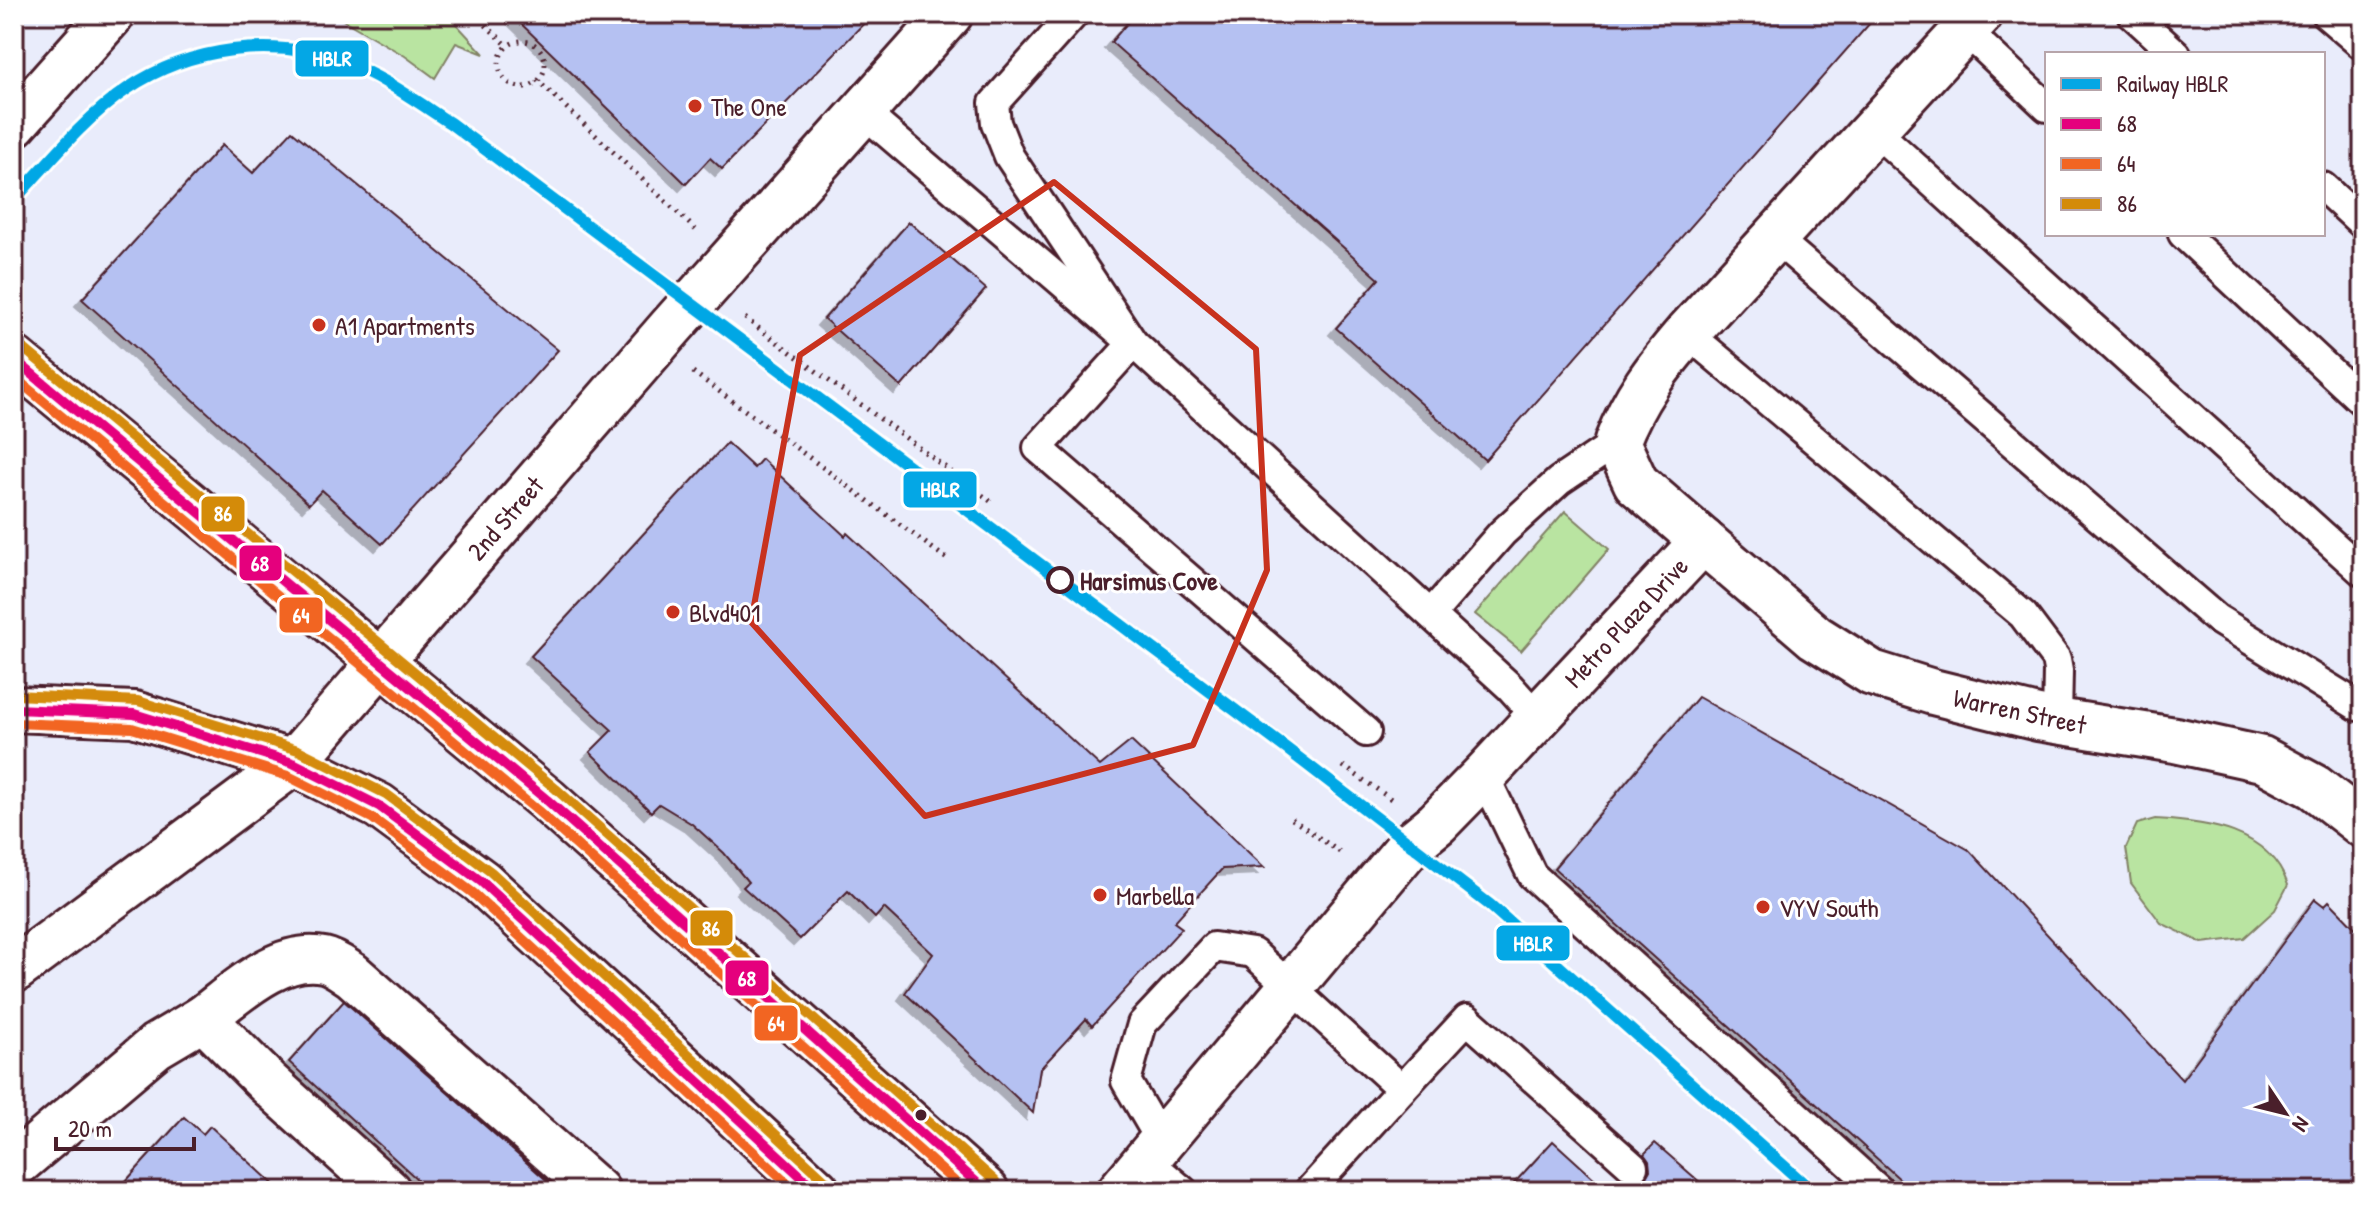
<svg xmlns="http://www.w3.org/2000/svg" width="2377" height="1205" viewBox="0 0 2377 1205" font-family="'Patrick Hand',sans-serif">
  <defs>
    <filter id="shadow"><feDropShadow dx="-7" dy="7" stdDeviation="0" flood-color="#0004"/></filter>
  </defs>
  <rect width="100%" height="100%" fill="#e9ecfb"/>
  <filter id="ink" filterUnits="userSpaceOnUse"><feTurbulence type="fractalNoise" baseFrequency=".0125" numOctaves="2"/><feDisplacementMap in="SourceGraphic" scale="16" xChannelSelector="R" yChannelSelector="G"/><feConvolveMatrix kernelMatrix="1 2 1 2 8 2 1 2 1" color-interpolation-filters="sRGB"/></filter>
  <g filter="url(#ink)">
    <g fill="#b9e4a1" stroke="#828266" stroke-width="2">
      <polygon points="188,14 447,14 484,54 456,43 435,78 405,56 336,16 191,17"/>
      <polygon points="1565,511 1609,549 1521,651 1475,614"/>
      <path d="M 2155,819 C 2207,822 2268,829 2288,885 L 2275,910 L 2244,938 L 2202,943 L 2161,923 L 2131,883 L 2126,848 L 2137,824 Z"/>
    </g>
    <g fill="#b5c1f2" stroke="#4a1f2b" stroke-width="2" filter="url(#shadow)">
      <polygon points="511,14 873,14 722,169 710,158 686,184"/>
      <polygon points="1135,14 1878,14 1485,460 1336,328 1379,279 1111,42"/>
      <polygon points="292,131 558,350 382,544 322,490 309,504 82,299 222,145 253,173"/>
      <polygon points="909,222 986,289 901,387 824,319"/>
      <polygon points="727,443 754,468 762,459 845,536 847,533 1100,766 1131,741 1264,867 1222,869 1174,922 1182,928 1092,1026 1086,1019 1040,1069 1033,1113 905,993 933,954 884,908 875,918 848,891 800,939 743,887 748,882 724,853 692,824 659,804 651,812 590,752 612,730 531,656"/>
      <polygon points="1698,697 1969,850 2182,1080 2315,899 2324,906 2329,901 2363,936 2363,1191 1913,1191 1554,868"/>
      <polygon points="344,1001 544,1178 559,1191 430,1191 289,1062"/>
      <polygon points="184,1117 203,1134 210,1126 281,1191 117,1191"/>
      <polygon points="1553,1141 1608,1191 1507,1191"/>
      <polygon points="1655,1143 1710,1191 1610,1191 1621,1179 1630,1184 1645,1179 1650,1170 1649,1161 1644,1154"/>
    </g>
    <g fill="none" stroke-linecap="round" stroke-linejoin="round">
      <g stroke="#4a1f2b" stroke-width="34">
        <g id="service">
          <polyline points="1074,14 994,103 996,123 1009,156 1133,343 1038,448 1366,732"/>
          <polyline points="2132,14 2176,54"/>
          <polyline points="2326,14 2361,44"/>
          <polyline points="1965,30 2047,107"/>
          <polyline points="863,112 1133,343 1510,687 1537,717"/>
          <polyline points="1873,129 2363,572"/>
          <polyline points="2323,187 2363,224"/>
          <polyline points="2183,234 2363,402"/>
          <polyline points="1774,237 2217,619 2358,706 2363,704"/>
          <polyline points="1687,333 2023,615 2056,659 2058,670 2057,720"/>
          <polyline points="1431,614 1502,533 1559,481 1617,442"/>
          <polyline points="1484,775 1532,875 1880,1191"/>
          <polyline points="1402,1089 1467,1019 1633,1167"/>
          <polyline points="1161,1141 1126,1081 1142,1024 1214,947 1253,953 1402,1089 1309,1191"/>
          <polyline points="1145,1159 1183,1191"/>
        </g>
      </g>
      <g stroke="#4a1f2b" stroke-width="50">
        <g id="minor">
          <polyline points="14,124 112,14"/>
          <polyline points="1703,541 1815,637 1872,673 1933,692 2038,718 2175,740 2262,759 2314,787 2363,825"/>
          <polyline points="14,970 293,763 670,328 950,14"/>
          <path d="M 203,1018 C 236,993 279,951 324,960 C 334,962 344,970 352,975 L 597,1191"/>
          <polyline points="14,1166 156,1046 203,1018 267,1082 388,1191"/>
          <path d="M 1120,1191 L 1410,845 L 1437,823 L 1484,775 L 1703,541 L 1636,483 L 1617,442 C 1634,398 1656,369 1687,333 L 1980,14"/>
        </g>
      </g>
      <g stroke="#4a1f2b" stroke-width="50">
        <g id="tertiary">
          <polyline points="14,359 547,800 986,1191"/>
          <polyline points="14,709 134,714 293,763 379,806 482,882 817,1191"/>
        </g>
      </g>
      <g stroke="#4a1f2b" stroke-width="5" stroke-dasharray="2 6" stroke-linecap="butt">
        <polyline points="474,14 508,46"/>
        <circle cx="522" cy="64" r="23"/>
        <polyline points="537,80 696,230"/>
        <polyline points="745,318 993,503"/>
        <polyline points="693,372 947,559"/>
        <polyline points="1343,766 1394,801"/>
        <polyline points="1292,819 1344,855"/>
      </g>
      <use href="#service" stroke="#fff" stroke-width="28"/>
      <use href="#minor" stroke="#fff" stroke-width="44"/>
      <use href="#tertiary" stroke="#fff" stroke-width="44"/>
      <g stroke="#fff" stroke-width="16">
        <g id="bus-1">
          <polyline points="14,359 547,800 986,1191"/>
          <polyline points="14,709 134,714 293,763 379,806 482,882 817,1191"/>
        </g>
      </g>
      <g stroke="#fff" stroke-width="16">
        <g id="bus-2">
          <polyline points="14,377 538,811 965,1191"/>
          <polyline points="14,723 132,728 288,776 372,818 473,893 796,1191"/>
        </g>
      </g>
      <g stroke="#fff" stroke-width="16">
        <g id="bus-3">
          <polyline points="23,348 556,789 995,1181"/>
          <polyline points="15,695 138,701 298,750 386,794 491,872 826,1181"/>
        </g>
      </g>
      <use href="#bus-1" stroke="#e5007d" stroke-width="10"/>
      <use href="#bus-2" stroke="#f26522" stroke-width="10"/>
      <use href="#bus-3" stroke="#d48b09" stroke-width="10"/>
      <g stroke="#fff" stroke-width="18">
        <path id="rail-1" d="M 14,200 C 49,162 84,118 127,89 C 189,47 274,36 344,62 C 382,76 416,101 450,123 L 1287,749 L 1490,905 L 1812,1191"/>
      </g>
      <use href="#rail-1" stroke="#04a7e5" stroke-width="12"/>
    </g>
  </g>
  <path fill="none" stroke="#c8321e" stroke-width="6" stroke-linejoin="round" d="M 1054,182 L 1256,349 L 1267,570 L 1193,745 L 925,816 L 751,622 L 800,355 Z"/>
  <g fill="#c8321e" stroke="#fff" stroke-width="3">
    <circle cx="695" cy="106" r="8"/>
    <circle cx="319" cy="325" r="8"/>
    <circle cx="673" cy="612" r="8"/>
    <circle cx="1100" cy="895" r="8"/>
    <circle cx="1763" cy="907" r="8"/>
  </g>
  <circle fill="#fff" stroke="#4a1f2b" stroke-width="4" cx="1060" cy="580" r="12"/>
  <circle fill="#4a1f2b" stroke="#fff" stroke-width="3" cx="921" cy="1115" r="7"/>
  <g text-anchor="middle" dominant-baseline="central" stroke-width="6" stroke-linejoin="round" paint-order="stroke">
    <g font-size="26" fill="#4a1f2b" stroke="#fff" text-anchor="start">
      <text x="711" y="106">The One</text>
      <text x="335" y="325">A1 Apartments</text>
      <text x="689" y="612">Blvd401</text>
      <text x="1116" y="895">Marbella</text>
      <text x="1779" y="907">VYV South</text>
    </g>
    <g font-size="26" fill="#4a1f2b" stroke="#fff">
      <text transform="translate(505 518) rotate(-49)">2nd Street</text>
      <text transform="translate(1626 622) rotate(-47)">Metro Plaza Drive</text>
      <text transform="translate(2020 711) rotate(12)">Warren Street</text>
    </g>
    <g font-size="26" font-weight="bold" fill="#4a1f2b" stroke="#fff" text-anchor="start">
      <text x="1080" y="580">Harsimus Cove</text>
    </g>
  </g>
  <g stroke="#fff" stroke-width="3">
    <rect x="294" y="39" width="76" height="39" rx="8" fill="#04a7e5"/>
    <rect x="902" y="470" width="76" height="39" rx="8" fill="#04a7e5"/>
    <rect x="200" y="495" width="46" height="38" rx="8" fill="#d48b09"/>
    <rect x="238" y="544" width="45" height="38" rx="8" fill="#e5007d"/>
    <rect x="278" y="596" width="46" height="38" rx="8" fill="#f26522"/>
    <rect x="689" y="909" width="45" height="38" rx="8" fill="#d48b09"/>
    <rect x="1495" y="924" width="76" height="38" rx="8" fill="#04a7e5"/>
    <rect x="724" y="959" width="46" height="38" rx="8" fill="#e5007d"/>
    <rect x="753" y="1004" width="46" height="38" rx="8" fill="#f26522"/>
  </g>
  <g font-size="22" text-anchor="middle" font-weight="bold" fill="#fff">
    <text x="332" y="66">HBLR</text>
    <text x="940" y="497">HBLR</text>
    <text x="223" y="521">86</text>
    <text x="260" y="571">68</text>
    <text x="301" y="623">64</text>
    <text x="711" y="936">86</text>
    <text x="1533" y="951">HBLR</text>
    <text x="747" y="986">68</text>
    <text x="776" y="1031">64</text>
  </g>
  <rect width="2377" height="1205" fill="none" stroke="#fff" stroke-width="48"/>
  <rect x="24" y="24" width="2329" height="1157" fill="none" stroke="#4a1f2b" stroke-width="3" filter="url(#ink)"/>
  <rect x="2045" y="52" width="280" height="184" fill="#ffffff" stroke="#b7a5aa" stroke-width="2"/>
  <rect x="2061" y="78" width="40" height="12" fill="#04a7e5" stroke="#b7a5aa" stroke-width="2"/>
  <text x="2117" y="92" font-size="24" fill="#4a1f2b">Railway HBLR</text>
  <rect x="2061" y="118" width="40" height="12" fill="#e5007d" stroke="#b7a5aa" stroke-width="2"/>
  <text x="2117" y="132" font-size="24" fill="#4a1f2b">68</text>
  <rect x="2061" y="158" width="40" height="12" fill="#f26522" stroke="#b7a5aa" stroke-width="2"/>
  <text x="2117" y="172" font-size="24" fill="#4a1f2b">64</text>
  <rect x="2061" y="198" width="40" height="12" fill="#d48b09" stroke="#b7a5aa" stroke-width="2"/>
  <text x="2117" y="212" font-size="24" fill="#4a1f2b">86</text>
  <g transform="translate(2285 1113) rotate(125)" stroke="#ffffff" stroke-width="6" paint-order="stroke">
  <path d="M0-6L14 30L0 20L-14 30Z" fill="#4a1f2b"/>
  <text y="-12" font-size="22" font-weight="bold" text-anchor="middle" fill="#4a1f2b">N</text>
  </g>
  <path d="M56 1137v12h138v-12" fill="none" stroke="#4a1f2b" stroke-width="4"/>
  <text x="68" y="1137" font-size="24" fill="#4a1f2b" stroke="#ffffff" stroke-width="6" paint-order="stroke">20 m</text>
</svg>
